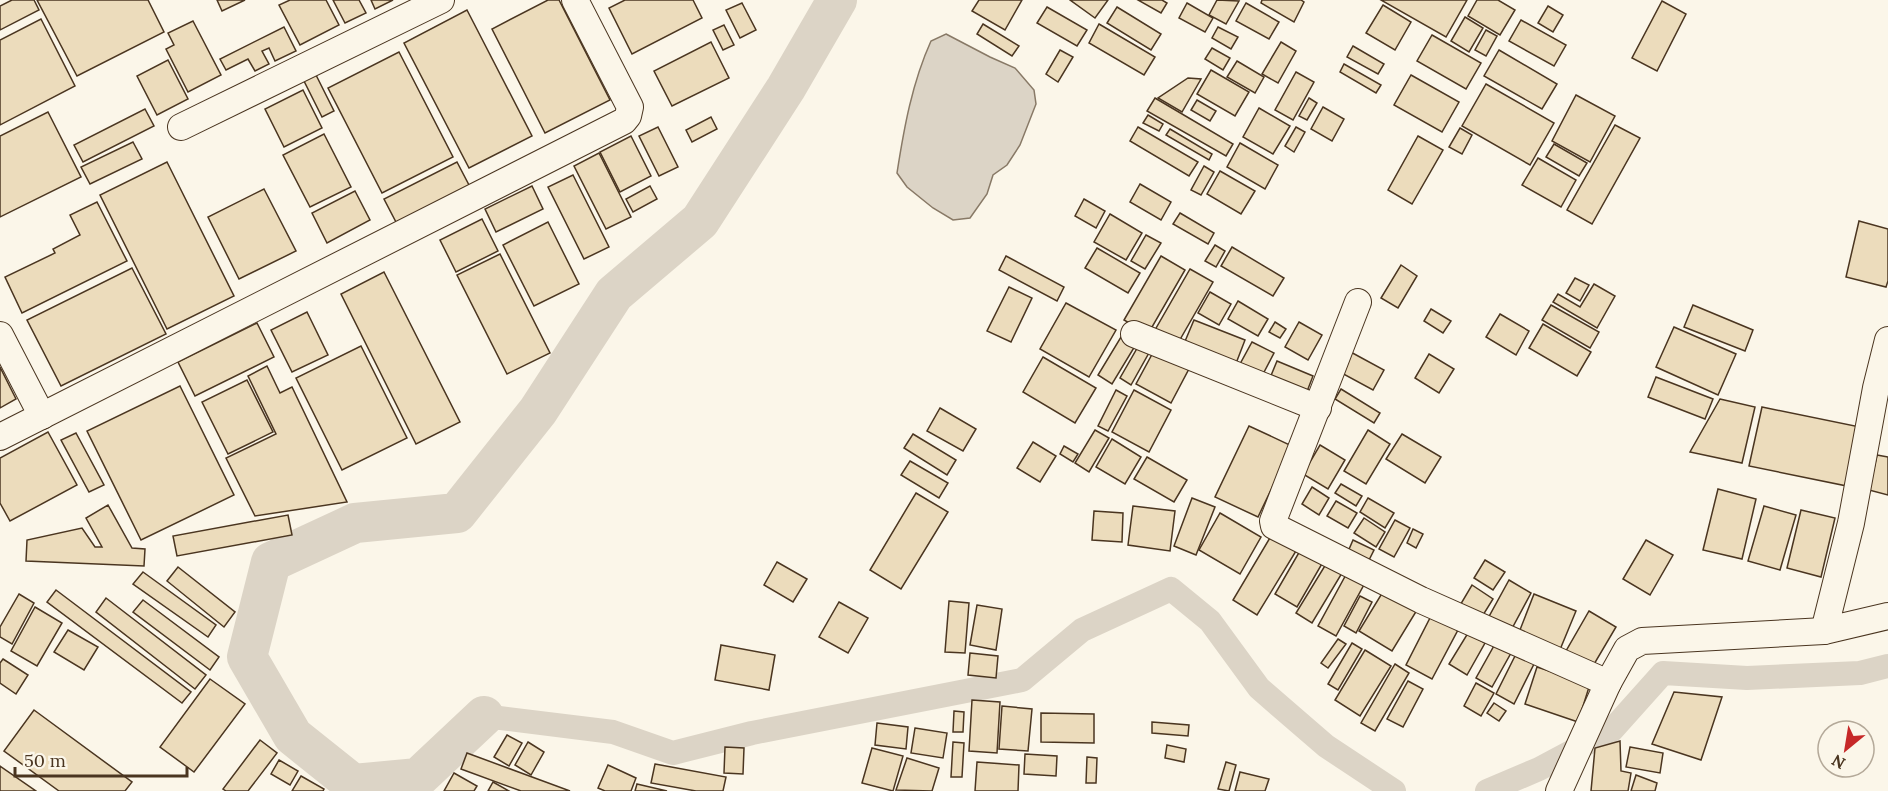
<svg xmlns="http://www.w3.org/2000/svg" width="1888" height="791" viewBox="0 0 1888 791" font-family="Lora,serif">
  <rect width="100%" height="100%" fill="#fbf6e9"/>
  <path fill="#dcd4c6" stroke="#887966" stroke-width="1.5" d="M 946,34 L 990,57 L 1015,68 L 1034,90 L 1036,104 L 1020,145 L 1007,165 L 993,175 L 987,194 L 970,218 L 953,220 L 933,208 L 907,187 L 897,173 C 904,128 912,83 931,41 Z"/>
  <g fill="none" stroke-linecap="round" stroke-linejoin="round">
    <g stroke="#dcd4c6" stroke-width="24">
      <polyline points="484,716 613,732 673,753 752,733 1022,680 1082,630 1171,589 1210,621 1259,688 1326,746 1394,791"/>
      <polyline points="1487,791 1539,769 1612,730 1663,673 1747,678 1860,673 1888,666"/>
    </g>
    <polyline stroke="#dcd4c6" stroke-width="40" points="484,716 418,778 353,784 293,736 247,657 271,562 355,523 457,513 538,411 614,294 700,221 786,88 837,0"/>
  </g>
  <g fill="#ecdcbc" stroke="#4a3520" stroke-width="1.5">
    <polygon points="12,0 34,0 39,10 0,30 0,6"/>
    <polygon points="37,0 148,0 164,32 77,76"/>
    <polygon points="217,0 245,0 222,11"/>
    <polygon points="290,0 326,0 339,25 300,45 279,5"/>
    <polygon points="333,0 359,0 366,13 345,23"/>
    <polygon points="371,0 393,0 375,9"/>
    <polygon points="548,0 559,0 610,100 545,133 492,29"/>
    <polygon points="625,0 693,0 702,18 632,54 609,8"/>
    <polygon points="979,0 1022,0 1005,30 972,11"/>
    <polygon points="1070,0 1108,0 1095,18"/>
    <polygon points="1138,0 1162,0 1167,3 1161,13"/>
    <polygon points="1217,0 1239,1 1226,24 1209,15"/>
    <polygon points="1262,0 1301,0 1304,2 1294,22 1261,3"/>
    <polygon points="1381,0 1467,0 1446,37"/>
    <polygon points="1477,0 1498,0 1515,10 1500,35 1468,16"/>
    <polygon points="1662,1 1686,14 1657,71 1632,58"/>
    <polygon points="742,3 756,30 740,38 726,10"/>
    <polygon points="1187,3 1213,18 1205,32 1179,18"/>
    <polygon points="1246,3 1279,22 1269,39 1236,21"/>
    <polygon points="1383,5 1411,22 1395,50 1366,33"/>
    <polygon points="1548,6 1563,15 1553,32 1538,23"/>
    <polygon points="1047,7 1087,30 1077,46 1037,23"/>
    <polygon points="1117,7 1161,34 1151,50 1107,23"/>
    <polygon points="467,10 532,136 469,168 404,43"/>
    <polygon points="1465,17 1483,28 1469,52 1451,41"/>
    <polygon points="41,19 75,86 0,125 0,40"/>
    <polygon points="1521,20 1566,45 1554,66 1509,41"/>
    <polygon points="193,21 221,75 188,92 166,49 174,45 168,33"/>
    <polygon points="983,24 1019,46 1012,56 977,34"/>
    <polygon points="1099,24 1155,57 1144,75 1089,43"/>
    <polygon points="724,25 734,45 723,50 713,30"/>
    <polygon points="284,27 296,51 275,61 269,48 262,51 269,64 255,71 248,59 226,70 220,59"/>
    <polygon points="1218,27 1238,37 1231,49 1212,38"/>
    <polygon points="1486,30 1497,36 1486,56 1475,50"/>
    <polygon points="1432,35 1481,63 1466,89 1417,61"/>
    <polygon points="711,42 729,78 672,106 654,71"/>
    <polygon points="1281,42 1296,51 1278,83 1262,74"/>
    <polygon points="1353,46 1384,64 1378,74 1347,57"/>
    <polygon points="1212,48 1230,58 1223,70 1205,59"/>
    <polygon points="1060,50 1073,57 1058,82 1046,74"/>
    <polygon points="1499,50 1557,84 1542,109 1484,76"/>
    <polygon points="399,52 453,157 382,193 328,88"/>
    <polygon points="168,60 188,99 157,115 137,76"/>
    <polygon points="1237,61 1264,77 1255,93 1227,77"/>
    <polygon points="1344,64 1381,85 1376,93 1340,72"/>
    <polygon points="1211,70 1249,92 1235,116 1197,94"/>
    <polygon points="1296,72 1314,82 1293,120 1275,110"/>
    <polygon points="315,73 334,111 322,117 303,79"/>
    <polygon points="1411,75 1459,102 1442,132 1394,105"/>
    <polygon points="1188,78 1201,79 1182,112 1158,98"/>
    <polygon points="1486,84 1554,123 1530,165 1462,126"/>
    <polygon points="303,90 322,128 284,147 265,109"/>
    <polygon points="1576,95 1615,116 1590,162 1552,141"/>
    <polygon points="1155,98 1233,144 1226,156 1147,111"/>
    <polygon points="1309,98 1317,103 1307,120 1299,116"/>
    <polygon points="1197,100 1216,111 1210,121 1191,110"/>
    <polygon points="1323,107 1344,119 1332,141 1311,129"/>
    <polygon points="1259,108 1290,126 1273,154 1243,137"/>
    <polygon points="145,109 154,126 83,162 74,145"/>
    <polygon points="48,112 81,177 0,217 0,136"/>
    <polygon points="1148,115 1163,124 1159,131 1143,123"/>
    <polygon points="711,117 717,129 692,142 686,130"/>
    <polygon points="1615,125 1640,138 1592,224 1567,210"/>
    <polygon points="658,127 678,167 659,176 639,136"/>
    <polygon points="1138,127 1198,162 1189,176 1130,141"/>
    <polygon points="1296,127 1305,132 1294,152 1285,146"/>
    <polygon points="1460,128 1472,135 1462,154 1449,147"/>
    <polygon points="1170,129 1212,154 1209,160 1166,135"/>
    <polygon points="324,134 351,187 310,207 283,155"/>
    <polygon points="631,136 651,176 620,192 600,152"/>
    <polygon points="1418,136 1443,150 1412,204 1388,190"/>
    <polygon points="133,142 142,159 90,184 81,167"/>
    <polygon points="1240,143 1278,165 1265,189 1227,167"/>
    <polygon points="1554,144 1587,163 1579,176 1546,157"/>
    <polygon points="599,153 631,217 606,229 574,166"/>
    <polygon points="1538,158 1576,180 1561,207 1522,185"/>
    <polygon points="167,162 234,296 167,329 100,195"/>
    <polygon points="457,162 470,187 397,224 384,199"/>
    <polygon points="1204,166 1214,172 1201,195 1191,190"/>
    <polygon points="1220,171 1255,191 1241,214 1207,194"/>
    <polygon points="573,175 609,247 584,259 548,187"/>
    <polygon points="1140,184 1171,202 1161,220 1130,202"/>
    <polygon points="532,186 543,209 496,232 485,209"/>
    <polygon points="650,186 657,199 633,212 626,199"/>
    <polygon points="264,189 296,251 239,279 208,217"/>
    <polygon points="355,191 370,220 327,243 312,213"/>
    <polygon points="1084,199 1105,211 1096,228 1075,216"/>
    <polygon points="97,202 127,261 22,313 5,277 55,253 53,249 80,235 70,215"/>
    <polygon points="1180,213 1214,233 1208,244 1173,224"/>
    <polygon points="1110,214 1142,233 1126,260 1094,242"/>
    <polygon points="482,219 498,251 456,272 440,240"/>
    <polygon points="1859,221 1888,229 1888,281 1886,287 1846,277"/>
    <polygon points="548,222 579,284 534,306 503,245"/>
    <polygon points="1146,235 1161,243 1145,269 1131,261"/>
    <polygon points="1215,245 1225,251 1216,267 1205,261"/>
    <polygon points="1232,247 1284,278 1273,296 1221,266"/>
    <polygon points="1097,248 1140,273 1128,293 1085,268"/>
    <polygon points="500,254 550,353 507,374 457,275"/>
    <polygon points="1006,256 1064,287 1057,301 999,270"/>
    <polygon points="1161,256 1185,270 1148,334 1124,320"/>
    <polygon points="1401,265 1417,276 1398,308 1381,298"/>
    <polygon points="132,268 166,334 61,386 27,320"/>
    <polygon points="1190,269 1213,282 1178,343 1155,330"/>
    <polygon points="384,272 460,422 416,444 341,294"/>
    <polygon points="1575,278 1589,285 1580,301 1566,293"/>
    <polygon points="1594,284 1615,296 1597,328 1553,302 1558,294 1580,307"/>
    <polygon points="1009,287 1032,298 1011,342 987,331"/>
    <polygon points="1210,292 1231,304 1219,325 1198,313"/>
    <polygon points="1238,301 1268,319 1258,336 1228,319"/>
    <polygon points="1066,303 1116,330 1089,377 1040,349"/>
    <polygon points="1551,305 1599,332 1590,348 1542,320"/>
    <polygon points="1693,305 1753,330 1745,351 1684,327"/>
    <polygon points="1431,309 1451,321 1443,333 1424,321"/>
    <polygon points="307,312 328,355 292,372 271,330"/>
    <polygon points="1500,314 1529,331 1516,355 1486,337"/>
    <polygon points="1194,320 1245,340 1235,366 1183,346"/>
    <polygon points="1275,322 1286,329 1280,338 1269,332"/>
    <polygon points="1299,322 1322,335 1308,360 1285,347"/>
    <polygon points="257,323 274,357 195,396 178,362"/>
    <polygon points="1543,324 1591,352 1577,376 1529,348"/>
    <polygon points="1674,327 1736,354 1718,395 1656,367"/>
    <polygon points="1121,337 1135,346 1112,384 1098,375"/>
    <polygon points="1252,342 1274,353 1262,376 1240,364"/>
    <polygon points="1139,345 1150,351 1131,385 1120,378"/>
    <polygon points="361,346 407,438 342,470 296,378"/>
    <polygon points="1156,347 1191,365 1171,403 1136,384"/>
    <polygon points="1347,350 1384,370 1373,390 1336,370"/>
    <polygon points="1429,354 1454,369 1439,393 1415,378"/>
    <polygon points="1043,357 1096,388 1075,423 1023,392"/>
    <polygon points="1277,361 1313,376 1306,394 1270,378"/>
    <polygon points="267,366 280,393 292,387 347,502 255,516 226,458 276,434 248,376"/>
    <polygon points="0,367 16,399 0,408"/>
    <polygon points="1656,377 1713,399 1705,419 1648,397"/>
    <polygon points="247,380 273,432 228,454 202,402"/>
    <polygon points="180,386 234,495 141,540 87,431"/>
    <polygon points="1341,389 1380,413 1374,423 1335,399"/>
    <polygon points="1116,390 1127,396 1108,431 1098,426"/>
    <polygon points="1134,390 1171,410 1149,452 1112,432"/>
    <polygon points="1720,399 1755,407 1742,463 1690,452"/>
    <polygon points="1762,407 1860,427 1847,486 1749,466"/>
    <polygon points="940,408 976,429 963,451 927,431"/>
    <polygon points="1249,426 1292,446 1258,517 1215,497"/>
    <polygon points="1095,430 1109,438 1089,472 1075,463"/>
    <polygon points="1368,430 1390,444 1366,484 1344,471"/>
    <polygon points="48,432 77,485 10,521 0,503 0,458"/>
    <polygon points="76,433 104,485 89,492 61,440"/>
    <polygon points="913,434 956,460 947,475 904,448"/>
    <polygon points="1402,434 1441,457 1425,483 1386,459"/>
    <polygon points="1112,439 1141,457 1125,484 1096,467"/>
    <polygon points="1033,442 1056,456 1040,482 1017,468"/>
    <polygon points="1320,445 1345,460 1328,489 1303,474"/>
    <polygon points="1064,446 1078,454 1073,462 1060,454"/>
    <polygon points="1877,455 1888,457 1888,495 1869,490"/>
    <polygon points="1147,457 1187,480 1174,502 1134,479"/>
    <polygon points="910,461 948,483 939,498 901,475"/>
    <polygon points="1341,484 1362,496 1356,506 1335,493"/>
    <polygon points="1312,487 1329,498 1319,515 1302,504"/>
    <polygon points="1718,489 1756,499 1742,559 1703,550"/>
    <polygon points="916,493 948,512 901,589 870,570"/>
    <polygon points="1192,498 1215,507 1196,555 1174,546"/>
    <polygon points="1368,498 1394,513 1385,528 1360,512"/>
    <polygon points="1336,501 1357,513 1348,528 1327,516"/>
    <polygon points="108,505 132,548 145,549 144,566 26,561 27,540 82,528 95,547 102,547 86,518"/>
    <polygon points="1133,506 1175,511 1170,551 1128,545"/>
    <polygon points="1764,506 1796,515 1780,570 1748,561"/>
    <polygon points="1801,510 1835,518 1821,577 1787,568"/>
    <polygon points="1094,511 1123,513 1122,542 1092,540"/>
    <polygon points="1220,513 1261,537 1240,574 1199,550"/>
    <polygon points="288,515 292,535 177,556 173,536"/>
    <polygon points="1364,518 1385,532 1376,547 1354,533"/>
    <polygon points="1395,520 1410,528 1394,557 1379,549"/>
    <polygon points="1413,529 1423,534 1416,548 1407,543"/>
    <polygon points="1271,536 1296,551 1257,615 1233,600"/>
    <polygon points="1353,540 1374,550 1367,564 1347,554"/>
    <polygon points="1646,540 1673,555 1650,595 1623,579"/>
    <polygon points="1301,549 1323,562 1297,607 1275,594"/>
    <polygon points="1485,560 1505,572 1493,590 1474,578"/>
    <polygon points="777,562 807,579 793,602 764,585"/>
    <polygon points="1326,564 1342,573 1312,623 1296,613"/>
    <polygon points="178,567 235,612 224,627 167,581"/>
    <polygon points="1348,571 1366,581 1336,636 1318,626"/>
    <polygon points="143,572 216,625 208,637 133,584"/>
    <polygon points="1509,580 1531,593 1509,634 1486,622"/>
    <polygon points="1472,585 1493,599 1480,620 1459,607"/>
    <polygon points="56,590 191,692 182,703 47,602"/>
    <polygon points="1384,590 1417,610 1392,651 1359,631"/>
    <polygon points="19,594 34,603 12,644 0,637 0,627"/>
    <polygon points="1534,594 1576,611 1559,652 1518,635"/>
    <polygon points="1360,596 1372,602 1356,633 1344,626"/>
    <polygon points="106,598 206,675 195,689 96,612"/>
    <polygon points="143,600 219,657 210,670 133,612"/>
    <polygon points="949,601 969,603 965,653 945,652"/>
    <polygon points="839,602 868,618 848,653 819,637"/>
    <polygon points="977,605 1002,609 996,650 970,645"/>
    <polygon points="35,607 62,623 37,666 11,651"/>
    <polygon points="1589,611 1616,627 1593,666 1566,651"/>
    <polygon points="1432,614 1459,628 1432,679 1406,665"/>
    <polygon points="68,630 98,647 84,670 54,652"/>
    <polygon points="1468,633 1485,643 1467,675 1449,664"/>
    <polygon points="1338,639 1346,644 1328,668 1321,663"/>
    <polygon points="1352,643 1362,649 1338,690 1328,684"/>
    <polygon points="1495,644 1511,653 1492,687 1476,678"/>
    <polygon points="721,645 775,655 769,690 715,680"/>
    <polygon points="1365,650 1391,666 1360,716 1335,700"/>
    <polygon points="1518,650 1536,660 1514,704 1496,694"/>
    <polygon points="970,653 998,656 996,678 968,675"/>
    <polygon points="3,659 28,675 16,694 0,683 0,663"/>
    <polygon points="1395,664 1409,673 1375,731 1361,723"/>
    <polygon points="1537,667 1590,684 1578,722 1525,704"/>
    <polygon points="210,679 245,704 194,772 160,747"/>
    <polygon points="1408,681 1423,689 1403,727 1387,719"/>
    <polygon points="1476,683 1494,693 1481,716 1464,706"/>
    <polygon points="1674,692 1722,697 1701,760 1652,744"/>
    <polygon points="972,700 1000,702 997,753 969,751"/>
    <polygon points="1494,703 1506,711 1499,721 1487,713"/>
    <polygon points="1002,706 1032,709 1028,751 999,749"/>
    <polygon points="34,710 132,782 125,791 59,791 4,751"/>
    <polygon points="954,711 964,712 963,732 953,732"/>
    <polygon points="1041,713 1094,714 1094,743 1041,742"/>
    <polygon points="1152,722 1189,725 1188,736 1152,733"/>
    <polygon points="877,723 908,727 906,749 875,745"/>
    <polygon points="915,728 947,733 943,758 911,753"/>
    <polygon points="507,735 522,743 509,766 494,757"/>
    <polygon points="260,740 277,753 248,791 226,791 223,789"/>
    <polygon points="1620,741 1621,771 1631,773 1628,791 1591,791 1595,748"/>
    <polygon points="528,742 544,752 531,775 515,765"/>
    <polygon points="953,742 964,743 962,777 951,777"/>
    <polygon points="1167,745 1186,749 1184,762 1165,758"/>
    <polygon points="725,747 744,748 743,774 724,773"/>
    <polygon points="1630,747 1663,753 1660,773 1626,767"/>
    <polygon points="872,748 903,756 893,791 862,783"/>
    <polygon points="467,753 570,791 521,791 461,769"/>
    <polygon points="1025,754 1057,756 1056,776 1024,774"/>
    <polygon points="1087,757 1097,758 1096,783 1086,783"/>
    <polygon points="907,758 939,768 932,791 896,790"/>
    <polygon points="279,760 298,771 290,785 271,774"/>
    <polygon points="977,762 1019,765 1018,791 975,791"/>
    <polygon points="1226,762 1236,765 1229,791 1218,789"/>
    <polygon points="655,764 726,777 723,791 696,791 651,783"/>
    <polygon points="608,765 636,778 631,791 605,791 598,788"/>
    <polygon points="0,766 36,791 0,791"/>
    <polygon points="1240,772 1269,779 1265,791 1235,791"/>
    <polygon points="454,773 477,786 474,791 444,791"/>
    <polygon points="1636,775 1657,783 1655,791 1631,791"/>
    <polygon points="301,776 324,789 323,791 292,791"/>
    <polygon points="493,782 509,791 488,791"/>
    <polygon points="637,784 667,791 635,791"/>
  </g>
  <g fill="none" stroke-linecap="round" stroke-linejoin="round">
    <g stroke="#4a3520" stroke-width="28">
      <g id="minor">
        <polyline points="181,127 441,0"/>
        <polyline points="1358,302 1273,521 1274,526 1421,600 1608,683"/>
        <polyline points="1134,334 1318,408"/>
        <polyline points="0,335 42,416"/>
        <polyline points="1888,340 1876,388 1851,523 1824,631 1888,616"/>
        <polyline points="0,437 624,121 628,116 630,107 575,0"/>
        <polyline points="1559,791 1608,683 1627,649 1642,641 1824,631"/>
      </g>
    </g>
    <use href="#minor" stroke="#fbf6e9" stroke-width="26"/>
  </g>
  <g transform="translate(1846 749) rotate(210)"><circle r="28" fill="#fbf6e9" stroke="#b4a999" stroke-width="1.5"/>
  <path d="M0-4.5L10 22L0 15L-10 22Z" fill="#c62828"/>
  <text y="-9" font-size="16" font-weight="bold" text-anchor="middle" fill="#4a3520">N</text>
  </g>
  <path d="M15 767v9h172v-9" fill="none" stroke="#4a3520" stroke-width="3"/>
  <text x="24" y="767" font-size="18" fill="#4a3520" stroke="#fbf6e9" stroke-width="4.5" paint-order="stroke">50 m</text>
</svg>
